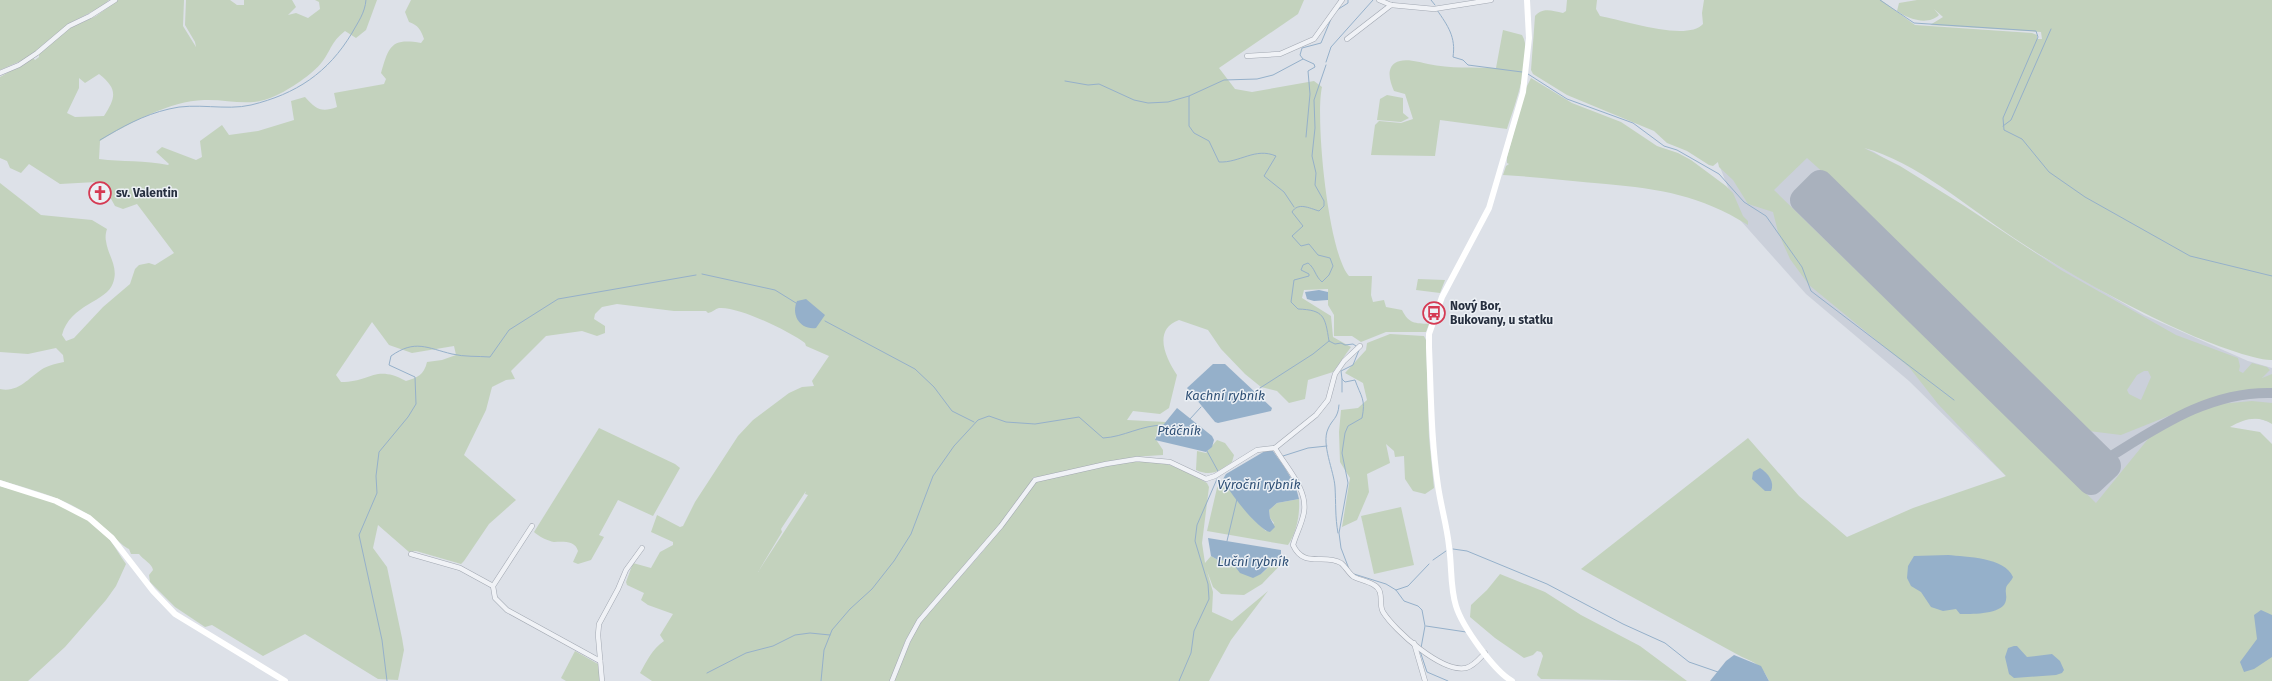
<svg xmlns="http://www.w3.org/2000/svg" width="2272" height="681" viewBox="0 0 2272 681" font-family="'Fira Sans',sans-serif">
  <rect width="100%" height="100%" fill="#dde1e8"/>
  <polygon fill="#cbd0da" points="1739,97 1874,152 2010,238 2144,315 2248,361 2272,368 2272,423 2258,418 2196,424 2095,506 2006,476 1909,381 1806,294 1741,221 1718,162"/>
  <g fill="#c3d2bd" fill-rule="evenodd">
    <polygon points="0,0 109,0 101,7 68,24 41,48 23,60 0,70"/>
    <path d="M 118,0 L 184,0 L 183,26 L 196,47 L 195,42 L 185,25 L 186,0 L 230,0 L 237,5 L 244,5 L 244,0 L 292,0 L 296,7 L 288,15 L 296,13 L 308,18 L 320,9 L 319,2 L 315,0 L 377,0 L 366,30 L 356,38 L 345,31 C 330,43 332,49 322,62 C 313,74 289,90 275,96 C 250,108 230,99 204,100 C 170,101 129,123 100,141 L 99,159 C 122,162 145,160 168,165 L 169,164 L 156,152 L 162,147 L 196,160 L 202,157 L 200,141 L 222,125 L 229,135 L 258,131 L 294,120 L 291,101 L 305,97 C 316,109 321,113 337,107 L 334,93 L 384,84 L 386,79 L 381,73 C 389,46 391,38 421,43 L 424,39 C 421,30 418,25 409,22 L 405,12 L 411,0 L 1304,0 L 1298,14 L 1219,68 L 1235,89 L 1252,92 L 1314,81 L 1322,87 C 1315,118 1328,253 1349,276 L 1372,276 L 1371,295 L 1373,302 L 1384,300 L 1386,307 L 1402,310 C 1409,324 1415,323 1429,324 L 1426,332 L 1386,332 L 1361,342 L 1352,336 L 1334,336 L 1334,315 L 1328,305 L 1328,289 L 1304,290 L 1302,298 L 1331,316 L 1333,337 L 1351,347 L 1333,372 L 1308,380 L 1305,399 L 1289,403 L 1277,391 L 1261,387 L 1245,374 L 1221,349 L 1208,330 L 1179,320 C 1152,330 1166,358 1177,375 L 1169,408 L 1160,414 L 1133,411 L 1127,420 L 1166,422 L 1155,438 L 1163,450 L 1163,455 L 1132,457 L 1123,461 C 1164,460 1172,464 1207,483 L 1209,487 L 1202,543 L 1205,563 L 1211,556 L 1218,560 L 1231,561 L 1240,572 L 1261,574 L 1280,557 L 1288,557 L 1262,584 L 1244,595 L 1221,594 L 1213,587 L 1207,571 L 1213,592 L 1212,612 L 1232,621 L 1268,591 L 1231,640 L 1209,681 L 893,681 L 918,625 L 984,550 L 1033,484 L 1044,479 L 1032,477 L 1034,478 L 1000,525 L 915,625 L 906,639 L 890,681 L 652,681 L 640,673 C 647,661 652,649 664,641 L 660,635 L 673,614 L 648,605 L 641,600 L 644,593 L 627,585 L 626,582 L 633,563 L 651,568 L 660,552 L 673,545 L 673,542 L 651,532 L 657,515 L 680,527 L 683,526 L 695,502 L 738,436 L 753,420 L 789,393 L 802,387 L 814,386 L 812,381 L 829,356 L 806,346 L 805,343 C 789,331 738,306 719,308 C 715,309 713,312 708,313 L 706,311 L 674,311 L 617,304 L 602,307 L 595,314 L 594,319 L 605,326 L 605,333 L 597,336 L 582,331 L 546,336 L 511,371 L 515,379 L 506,380 L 492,387 L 486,410 L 464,455 L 516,500 L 489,524 L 464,561 L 461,564 L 416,551 L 409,552 L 378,525 L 373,548 L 387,567 L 402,638 L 404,650 L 398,680 L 378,679 L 305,634 L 263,656 L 212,625 L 205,627 L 175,607 L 150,582 L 149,575 L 153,570 C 152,563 143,560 139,554 L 131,554 L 129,549 C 122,547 97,519 84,512 C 58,496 29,489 0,480 L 0,389 C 19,393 29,377 44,368 C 50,365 58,363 64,362 L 63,355 L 56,348 L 28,354 L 0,352 L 0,183 L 41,215 L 92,220 L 107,229 C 106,232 105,237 106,241 C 108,256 119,267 113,283 C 107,302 70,304 62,335 L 66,341 L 74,338 L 103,307 L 130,284 L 135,269 L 139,265 L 149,263 L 155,265 L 174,253 L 137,204 L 123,209 L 115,206 L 105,188 L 96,182 L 60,184 L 29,164 L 21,173 L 10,168 L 7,161 L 0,158 L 0,77 L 33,58 L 35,60 L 39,57 L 39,54 L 68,29 L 96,16 ZM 99,74 C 118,89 116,97 104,116 L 75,117 L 67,113 L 79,88 L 79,78 L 85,83 ZM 372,322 L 389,345 L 412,353 L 454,346 L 456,355 L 442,360 L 427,362 C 424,375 417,378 406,381 C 375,364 371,382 341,382 L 336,375 ZM 806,491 L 805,494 L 808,495 L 758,572 L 782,532 L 781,529 Z"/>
    <path d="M 1567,0 L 1597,0 L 1596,9 L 1600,16 C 1623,20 1687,42 1703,24 L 1702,13 L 1704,0 L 1881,0 L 1915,25 L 2032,33 L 2037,35 L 2037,39 L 2042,39 L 2041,32 L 1930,25 L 1943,17 L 1934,9 L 1939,15 C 1928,26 1908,19 1897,11 L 1899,3 L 1917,0 L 2272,0 L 2272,360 C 2256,361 2207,342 2191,335 C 2130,308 2070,275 2014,238 C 1970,209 1915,161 1864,148 L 1900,166 L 1963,205 L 2061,270 L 2176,335 L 2238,358 L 2240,366 L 2239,371 L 2243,373 L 2252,363 L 2267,367 L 2270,370 L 2262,378 L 2272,374 L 2272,396 L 2242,395 L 2211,399 L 2121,435 L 2089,431 L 1856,202 L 1807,158 L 1774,190 L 2096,503 L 2161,423 L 2219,404 L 2252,401 L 2272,403 L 2272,424 C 2257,415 2245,419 2230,427 L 2260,432 L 2272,444 L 2272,681 L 1769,681 C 1763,667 1755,662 1742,657 L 1581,569 L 1748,438 L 1799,496 L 1847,537 L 1913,508 L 2006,476 L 1938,404 L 1909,367 L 1809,285 L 1790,259 L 1778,232 L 1773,212 L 1748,204 L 1733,180 L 1719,167 L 1718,162 L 1713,166 L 1709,165 L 1687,151 L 1667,143 L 1654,131 L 1567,95 L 1533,74 L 1531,70 L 1535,16 C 1543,7 1552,11 1563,13 L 1566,11 ZM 2144,371 L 2148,371 L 2151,377 L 2141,400 L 2129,394 L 2127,390 L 2137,375 Z"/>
    <path d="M 1503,30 L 1522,35 C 1534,54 1514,107 1507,129 L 1440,120 L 1435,156 L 1371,155 L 1375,125 L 1379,121 L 1401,123 L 1413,119 L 1405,94 L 1394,91 C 1390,82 1386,69 1395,63 C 1403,57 1420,62 1428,64 C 1450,69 1474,67 1496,68 Z"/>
    <path d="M 1531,78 L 1572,103 L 1621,122 L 1657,146 L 1678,153 L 1691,160 L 1726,186 L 1733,193 L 1743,216 L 1748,221 L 1748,225 C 1700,195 1660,189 1606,184 C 1572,181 1537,177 1503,175 L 1506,166 L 1509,164 L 1507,163 L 1507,157 L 1526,88 Z"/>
    <polygon points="1387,95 1403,98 1403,113 1409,118 1401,122 1377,120 1380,99"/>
    <polygon points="1418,279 1445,280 1440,293 1416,290"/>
    <polygon points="1390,334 1424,336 1426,340 1429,437 1434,488 1425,494 1413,491 1405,479 1404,456 1395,457 1394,451 1386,444 1390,463 1367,474 1369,492 1357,520 1342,527 1350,478 1340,462 1339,432 1341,410 1358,408 1367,400 1363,383 1345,373 1366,350 1367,343"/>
    <path d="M 599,428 L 675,464 L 680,468 L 653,516 L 618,500 L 599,535 L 604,537 L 591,560 L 578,564 L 573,562 L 578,551 C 575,540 562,542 554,542 C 548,541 538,536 534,532 Z"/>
    <path d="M 1217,440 L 1225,443 L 1234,455 L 1232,462 C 1219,471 1212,477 1196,470 L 1197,451 L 1206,453 Z"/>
    <path d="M 1224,481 L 1252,518 L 1266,531 L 1274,523 L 1270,518 L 1269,510 L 1277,503 L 1299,499 C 1300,514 1297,532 1288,545 L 1207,531 L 1217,488 L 1220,482 Z"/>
    <path d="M 0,486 C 37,497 86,508 110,540 C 116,548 120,556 126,564 L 116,586 L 106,600 L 65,647 L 28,681 L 0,681 Z"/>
    <polygon points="1401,507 1414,565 1374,574 1361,516"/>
    <polygon points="1500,574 1545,592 1581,615 1640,646 1687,681 1541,679 1537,675 1543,656 1541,652 1537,651 1533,655 1524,658 1495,638 1470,617 1471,605 1487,590"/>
    <polygon points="575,651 598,664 601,681 566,681 561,678"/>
  </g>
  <g fill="#95b0ca">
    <polygon points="1319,290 1328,292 1328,300 1314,301 1307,299 1305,292"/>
    <path d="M 806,299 L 825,315 L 816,328 C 799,330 791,314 797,301 Z"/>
    <polygon points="1213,364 1225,364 1272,408 1271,411 1218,423 1215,422 1187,388"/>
    <polygon points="1177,408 1212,436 1214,440 1212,447 1206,452 1155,440 1160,429"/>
    <path d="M 1265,451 L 1273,451 C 1283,465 1296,482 1299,499 L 1277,503 L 1269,510 L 1270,518 L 1275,527 L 1270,532 C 1258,530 1228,491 1223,479 L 1226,474 Z"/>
    <path d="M 1760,468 C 1768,473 1775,482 1771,491 L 1765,491 L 1752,479 L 1753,472 Z"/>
    <polygon points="1208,538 1281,550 1281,555 1261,574 1253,578 1240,573 1231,561 1218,560 1211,556"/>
    <path d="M 1948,555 C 1966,557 2005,557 2013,577 C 2011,582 2007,584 2006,588 C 2005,592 2007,596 2006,600 C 2004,615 1971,614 1960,614 L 1956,609 L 1943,611 L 1931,607 L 1921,592 L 1911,586 L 1907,578 L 1908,566 L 1914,556 Z"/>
    <polygon points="2261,610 2272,615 2272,657 2254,669 2244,672 2240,662 2257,639 2254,615"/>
    <polygon points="2014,646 2017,646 2027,657 2052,654 2060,661 2064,670 2062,673 2056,675 2014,678 2009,674 2005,657 2008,648"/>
    <polygon points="1734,655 1761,666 1769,681 1710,681 1726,661"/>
  </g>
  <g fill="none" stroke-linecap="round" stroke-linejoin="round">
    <g stroke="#95b0ca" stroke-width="1">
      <polyline points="1431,0 1435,5"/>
      <polyline points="1880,0 1914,23 2036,31 2038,37 2003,118 2004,130 2022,139 2049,172 2085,197 2190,256 2272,276"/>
      <polyline points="1337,10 1348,3 1348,0"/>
      <path d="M 1437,10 C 1448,26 1456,37 1453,57 L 1463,60 L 1468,65 L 1522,72"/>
      <polyline points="1303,59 1314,64 1315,67 1308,71 1310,94 1306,137"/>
      <polyline points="1326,62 1331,47 1373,0"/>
      <path d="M 1326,65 L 1314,100 L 1315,128 L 1312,156 L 1316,173 L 1315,185 L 1324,201 L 1324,206 L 1319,211 C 1309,208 1298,202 1292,212 L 1303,226 L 1292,236 L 1301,246 L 1309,244 L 1318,255 L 1330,258 L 1333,266 L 1329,275 L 1322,282 C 1315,276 1315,268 1308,263 L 1303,265 L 1301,270 L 1309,274 L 1309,276 L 1294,280 L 1291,302 L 1298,309 C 1324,310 1325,316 1329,341 L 1335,344 L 1341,343 L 1345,345 L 1353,344 L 1356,346"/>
      <polyline points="1528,74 1567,99 1633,123 1664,146 1677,150 1719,174 1744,202 1766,216 1802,267 1811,291 1954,400"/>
      <polyline points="1065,81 1088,85 1099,84 1134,100 1148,103 1168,102 1189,96"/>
      <polyline points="2003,126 2011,120 2051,29"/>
      <path d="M 100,140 C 122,127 143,115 169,109 C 195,102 226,111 251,105 C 296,94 328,73 352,33 C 358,22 365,13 366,0"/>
      <path d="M 1294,207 L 1284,192 L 1264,176 L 1276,156 C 1255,147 1240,163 1219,162 L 1209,141 L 1194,133 L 1189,126 L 1189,96 L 1224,80 L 1257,79 L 1273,75 L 1303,59 L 1300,55 L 1302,48 L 1321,43 L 1331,19"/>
      <polyline points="702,274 775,290 796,303"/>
      <polyline points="825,321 915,369 934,387 952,411 974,422"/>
      <path d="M 1359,350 L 1353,365 L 1341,371 L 1342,379 L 1345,382 L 1355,380 C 1361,397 1366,399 1362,418 L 1348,426 L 1345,433 L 1342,453 L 1348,483 L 1339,533 L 1341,548 L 1349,569 L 1354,574 L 1386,584 L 1396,590 L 1404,601 L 1418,606 L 1422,610 L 1425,626 L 1421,648"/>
      <polyline points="1260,388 1313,354 1329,341"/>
      <polyline points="1342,392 1342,379"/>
      <polyline points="1190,419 1201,407"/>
      <polyline points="1207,451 1219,473"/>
      <polyline points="1283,456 1308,448 1327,446"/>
      <path d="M 1338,533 C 1335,517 1336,503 1335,487 C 1334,471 1321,444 1328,429 C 1332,419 1338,419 1339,405"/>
      <polyline points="1227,541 1237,499"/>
      <polyline points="1453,549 1467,551 1547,584 1623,624 1665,643 1689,662 1718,672"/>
      <polyline points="1433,560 1446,551"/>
      <polyline points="1396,590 1408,586 1429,564"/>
      <polyline points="1426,626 1466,632"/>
      <polyline points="1420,651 1427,672 1448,681"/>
      <polyline points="707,673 746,653 773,646 795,635 810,633 830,635"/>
      <path d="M 387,681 L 382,640 L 359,535 L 377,493 L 376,476 L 379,452 L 408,417 L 416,404 L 415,377 L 389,365 L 391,356 C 415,339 427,348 452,354 C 464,357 478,356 490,357 L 509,330 L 558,299 L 696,275"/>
      <path d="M 821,681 L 824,650 L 832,630 L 850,609 L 872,589 L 894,561 L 911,534 L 933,476 L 954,446 L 978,420 L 989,416 L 1006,422 L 1035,424 L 1079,417 L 1103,438 C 1124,437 1141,425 1164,425"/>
      <polyline points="1179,681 1191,653 1194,631 1209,599 1208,584 1195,541 1197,525 1217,479"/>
    </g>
    <path stroke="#a9b1bd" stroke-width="10" d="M 2093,467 C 2149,434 2203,391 2272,393"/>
    <polygon stroke="#a9b1bd" stroke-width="26" points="1820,183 2103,461 2108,466 2091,482 1803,200"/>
    <g stroke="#a2a8b2" stroke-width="5.5">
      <g id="street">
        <polyline points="1379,0 1391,5 1434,9 1491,0"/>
        <polyline points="1347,39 1391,5"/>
        <polyline points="1247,56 1280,54 1314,39 1342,0"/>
        <polyline points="0,73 19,65 37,53 69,26 90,16 115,0"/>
        <path d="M 1275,448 C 1285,466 1308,489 1304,512 C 1302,524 1296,534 1293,545 C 1304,569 1324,553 1341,563 C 1346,567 1349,574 1354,577 C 1360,580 1367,581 1374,585 C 1385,591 1378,603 1383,612 C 1395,631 1442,673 1466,668 C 1474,666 1480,658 1485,653"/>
        <polyline points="532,526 493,586 495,598 507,610 600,661"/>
        <polyline points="411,554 460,568 493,586"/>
        <polyline points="1414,643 1425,681"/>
        <polyline points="602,681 598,635 599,624 618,589 626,570 642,548"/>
        <polyline points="892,681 908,641 919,621 1001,526 1035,480 1106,464 1137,459 1170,462 1206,479 1215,476 1257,450 1275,448 1316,415 1328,400 1335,374 1344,361 1360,346"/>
      </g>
    </g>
    <use href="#street" stroke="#f0f2f6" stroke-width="4.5"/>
    <g stroke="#fff" stroke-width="6">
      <polyline points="0,483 56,501 89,518 112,538 153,591 175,614 285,681"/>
      <path d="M 1512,681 C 1494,671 1462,626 1456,606 C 1450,587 1452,566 1449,546 C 1447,526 1441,507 1438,486 C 1431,440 1431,393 1429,347 L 1429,334 L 1442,297 L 1489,208 L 1523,92 L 1529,38 L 1527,0"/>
    </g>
  </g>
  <defs>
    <g id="church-ring" transform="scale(1.15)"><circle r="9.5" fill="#ecf0f5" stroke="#d53a53" stroke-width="1.5"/><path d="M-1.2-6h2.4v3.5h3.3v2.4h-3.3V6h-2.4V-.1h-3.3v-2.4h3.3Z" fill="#d53a53"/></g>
    <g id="bus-ring" transform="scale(1.15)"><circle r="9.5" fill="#ecf0f5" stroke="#d53a53" stroke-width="1.5"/><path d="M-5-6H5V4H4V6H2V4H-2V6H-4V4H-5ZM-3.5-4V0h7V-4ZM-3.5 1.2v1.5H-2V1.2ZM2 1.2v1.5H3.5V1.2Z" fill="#d53a53"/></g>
  </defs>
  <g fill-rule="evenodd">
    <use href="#church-ring" x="100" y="193"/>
    <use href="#bus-ring" x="1434" y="313"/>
  </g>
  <g text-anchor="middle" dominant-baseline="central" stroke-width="3" stroke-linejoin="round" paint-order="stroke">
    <g font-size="12" font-weight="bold" fill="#262f3f" stroke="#ecf0f5" text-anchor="start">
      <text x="116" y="193">sv. Valentin</text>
      <text x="1450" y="306">Nový Bor,<tspan x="1450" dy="14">Bukovany, u statku</tspan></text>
    </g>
    <g font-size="13" font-style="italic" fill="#2e4f75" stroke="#ecf0f5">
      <text x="1225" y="395">Kachní rybník</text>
      <text x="1179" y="430">Ptáčník</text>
      <text x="1259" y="484">Výroční rybník</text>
      <text x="1253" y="561">Luční rybník</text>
    </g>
  </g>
</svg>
